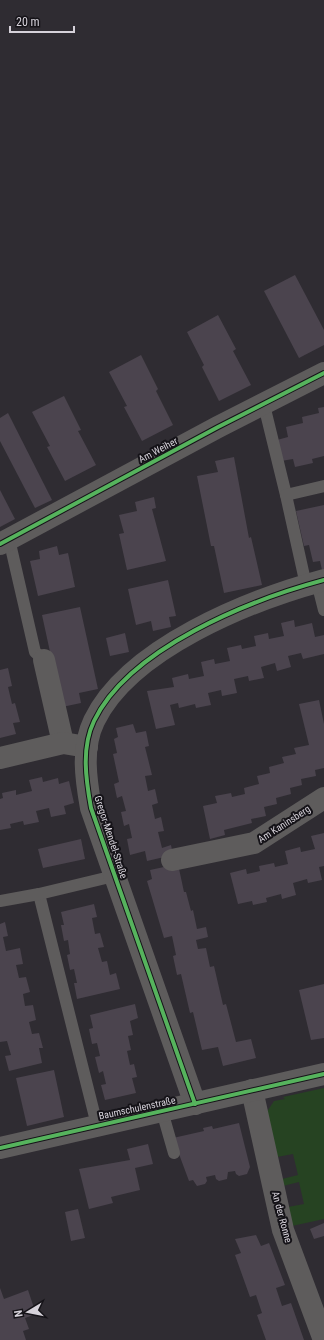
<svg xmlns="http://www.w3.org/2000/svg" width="324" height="1340" viewBox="0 0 324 1340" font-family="'Roboto Condensed',sans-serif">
  <rect width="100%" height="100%" fill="#2f2c32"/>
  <polygon fill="#264322" points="324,1088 324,1219 292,1226 288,1207 304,1204 299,1182 283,1186 282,1179 298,1175 293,1154 277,1157 267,1116 268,1110 274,1101 285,1099 283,1097"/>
  <g fill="#4b444e">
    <polygon points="295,275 324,330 324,345 299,358 264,291"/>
    <polygon points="218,315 236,349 233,351 251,385 219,401 202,367 204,365 187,332"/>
    <polygon points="141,355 158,389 156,391 173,425 142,441 124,407 127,406 109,372"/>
    <polygon points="64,396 81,430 78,431 96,465 65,481 47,447 50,446 32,412"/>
    <polygon points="324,407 324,456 312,459 313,463 295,467 293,459 281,461 277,440 288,437 286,427 303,423 302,417 319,413 318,408"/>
    <polygon points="8,413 52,500 35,508 0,441 0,418"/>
    <polygon points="234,457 249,538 251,537 262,585 224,593 214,546 211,546 197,476 218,472 215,461"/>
    <polygon points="0,490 15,519 0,527"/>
    <polygon points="154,497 156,508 152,509 166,561 127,570 119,534 124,533 119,515 137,511 135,502"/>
    <polygon points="324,505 324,569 322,570 320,561 313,562 309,545 304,546 296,511"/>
    <polygon points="57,546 59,555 68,553 75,587 38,596 30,561 40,559 39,551"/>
    <polygon points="168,580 176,616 169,617 171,627 153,631 151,621 136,625 128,589"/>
    <polygon points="80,607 98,689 79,693 81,703 62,707 42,615"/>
    <polygon points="294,620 295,627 312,623 315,637 324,635 324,654 303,659 301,653 288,656 291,667 277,671 275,663 261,667 264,678 249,681 248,676 234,679 237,693 222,696 221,690 208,693 211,705 196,708 195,704 179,708 178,703 170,705 175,725 156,729 147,691 174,687 172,678 188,674 189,679 204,676 201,662 214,659 215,664 230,661 227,648 241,645 242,649 256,646 254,636 268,633 269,639 284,636 281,623"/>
    <polygon points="125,633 129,652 110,656 106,638"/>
    <polygon points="8,668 12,686 8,687 12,704 15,703 20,722 13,723 16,734 0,738 0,670"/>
    <polygon points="319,700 324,724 324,768 315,770 316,776 301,779 302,785 290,788 291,794 276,798 277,804 264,807 266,816 251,819 252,823 224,830 225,835 210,839 203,806 217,803 215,796 231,793 232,797 245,794 244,788 259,784 257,776 270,773 269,767 284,763 282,757 296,754 294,748 309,745 299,704"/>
    <polygon points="133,724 136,733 146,731 149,746 145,747 152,775 145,776 148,791 155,789 158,803 152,805 155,819 161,817 164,831 158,832 162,848 171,845 173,855 147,861 145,851 130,855 127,839 132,838 129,824 124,826 121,812 126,811 122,796 117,798 114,784 119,782 113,754 117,753 114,739 118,737 116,728"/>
    <polygon points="42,777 43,782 58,778 59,784 69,781 74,803 64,806 66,814 51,817 49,808 36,811 39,822 24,825 23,821 10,824 11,828 0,830 0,799 3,798 2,793 16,790 16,795 32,791 29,780"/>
    <polygon points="324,833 324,866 319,867 322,880 308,883 307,879 293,883 296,895 282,899 281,894 266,898 267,902 253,905 252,901 238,904 230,873 246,869 247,874 260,871 259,866 274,863 275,867 288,864 285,851 300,847 301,852 315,849 311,836"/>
    <polygon points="81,839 85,859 43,868 38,849"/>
    <polygon points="178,864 184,892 186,892 191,911 193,910 197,929 206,927 208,937 196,940 198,949 206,948 210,967 214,966 223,1005 226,1004 236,1042 251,1039 256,1058 223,1066 218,1047 202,1050 193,1012 190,1013 181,974 177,975 173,956 176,955 172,936 164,938 147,881 152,879 150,870"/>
    <polygon points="94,904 97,917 92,918 95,934 100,933 104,947 98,948 102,962 107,961 110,975 116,973 120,989 77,999 74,983 77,983 74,969 70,970 67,955 70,954 68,940 64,941 61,925 64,925 61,912"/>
    <polygon points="5,922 8,936 3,937 6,951 20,948 23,964 16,965 19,978 26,977 30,992 23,994 25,1006 33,1005 36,1020 29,1022 32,1034 39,1033 43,1048 39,1048 42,1063 9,1071 5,1056 11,1055 7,1041 0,1042 0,924"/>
    <polygon points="324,984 324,1038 311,1040 299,990"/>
    <polygon points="135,1004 138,1018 130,1021 133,1035 128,1036 131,1050 127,1051 130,1065 134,1064 137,1077 132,1078 136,1093 105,1100 101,1085 106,1084 103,1071 99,1073 95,1057 100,1056 97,1043 92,1044 89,1029 93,1028 90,1015"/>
    <polygon points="54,1070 64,1117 27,1126 16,1078"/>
    <polygon points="239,1123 250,1167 247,1174 239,1176 236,1174 235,1171 228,1172 227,1179 219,1181 216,1179 215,1175 206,1177 207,1181 205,1184 197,1186 193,1180 189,1181 173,1138 204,1131 203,1128 212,1126 213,1129"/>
    <polygon points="148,1144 153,1164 135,1168 140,1190 111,1197 113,1203 89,1209 79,1169 130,1160 127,1149"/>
    <polygon points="78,1209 85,1238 71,1241 65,1212"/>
    <polygon points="324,1223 324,1236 314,1239 310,1229"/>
    <polygon points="256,1235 261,1246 269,1243 285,1285 276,1288 282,1306 291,1303 304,1340 266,1340 257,1315 262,1313 256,1295 250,1297 235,1255 241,1253 235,1239"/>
    <polygon points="0,1288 4,1299 28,1290 36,1314 25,1318 29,1329 23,1331 26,1340 0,1340"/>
  </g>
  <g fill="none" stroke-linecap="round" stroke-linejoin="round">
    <g stroke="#5e5c5c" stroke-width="12">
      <polyline points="264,405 286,495"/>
      <polyline points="9,539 35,652 44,660"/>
      <polyline points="317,582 324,610"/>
      <polyline points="306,585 286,495 324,486"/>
      <polyline points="39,894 97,1125"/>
      <polyline points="0,901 39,894 114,876"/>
      <polyline points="162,1111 174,1153"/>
    </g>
    <g stroke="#5e5c5c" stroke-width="22">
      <polyline points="0,544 218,427 324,373"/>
      <polyline points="44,660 63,743"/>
      <polyline points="0,758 63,743 87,747"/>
      <polyline points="172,860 254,843 324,798"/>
      <polyline points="252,1090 283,1230 324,1340"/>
      <path d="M 195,1104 L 91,808 C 86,780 81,748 94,721 C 129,648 250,600 324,580"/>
      <polyline points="0,1148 324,1074"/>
    </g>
    <g stroke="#151318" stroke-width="6">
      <g id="cycleway">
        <polyline points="0,544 218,427 324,373"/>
        <path d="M 195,1104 L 91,808 C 86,780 81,748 94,721 C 129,648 250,600 324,580"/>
        <polyline points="0,1148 324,1074"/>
      </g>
    </g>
    <use href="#cycleway" stroke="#56b35d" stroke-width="4"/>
  </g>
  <g text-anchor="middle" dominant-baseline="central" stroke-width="4" stroke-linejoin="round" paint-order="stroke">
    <g font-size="10" fill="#d6d2da" stroke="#151318">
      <text transform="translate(158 450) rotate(-28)">Am Weiher</text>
      <text transform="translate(284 824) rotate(-33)">Am Kaninsberg</text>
      <text transform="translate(111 837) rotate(72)">Gregor-Mendel-Straße</text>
      <text transform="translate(137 1108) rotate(-12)">Baumschulenstraße</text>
      <text transform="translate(282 1217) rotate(75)">An der Ronne</text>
    </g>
  </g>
  <g transform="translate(28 1312) rotate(260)" stroke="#151318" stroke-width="3" paint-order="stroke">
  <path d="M0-3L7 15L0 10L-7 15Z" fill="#d6d2da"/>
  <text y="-6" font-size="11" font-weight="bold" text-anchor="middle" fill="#d6d2da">N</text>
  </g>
  <path d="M10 26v6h64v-6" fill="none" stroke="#d6d2da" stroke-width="2"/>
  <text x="16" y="26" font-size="12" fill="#d6d2da" stroke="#151318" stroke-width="3" paint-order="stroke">20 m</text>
</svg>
